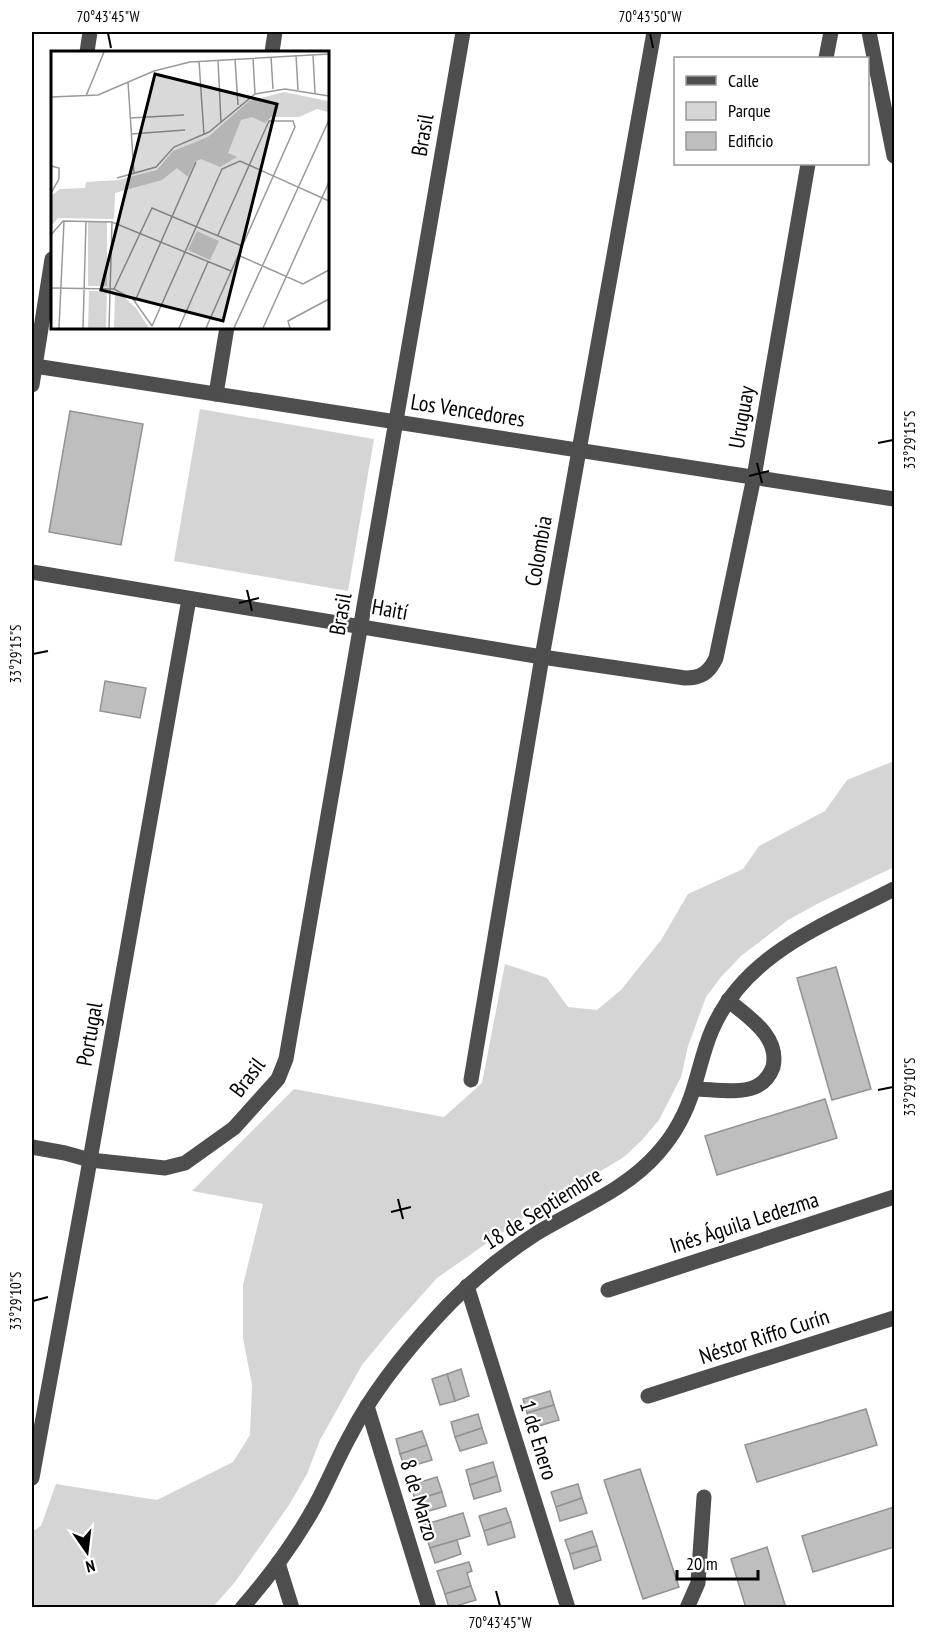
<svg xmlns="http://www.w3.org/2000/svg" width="926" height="1639" viewBox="0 0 926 1639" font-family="'PT Sans Narrow',sans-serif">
  <rect width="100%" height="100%" fill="#fff"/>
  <g fill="#d5d5d5">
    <polygon points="200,409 374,439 348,591 174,561"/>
    <polygon points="894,761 894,867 819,903 788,920 741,956 721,977 706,997 688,1046 681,1077 659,1120 642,1140 624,1157 523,1218 437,1278 395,1325 362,1365 320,1440 307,1474 289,1505 235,1582 213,1607 32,1607 32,1532 41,1526 56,1484 157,1500 233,1462 250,1435 252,1385 243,1338 243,1285 263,1204 192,1191 294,1089 444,1117 482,1083 505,964 547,978 568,1007 597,1010 621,990 661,940 688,894 743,869 759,846 825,811 847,780"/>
  </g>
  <g fill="#bebebe" stroke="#929292" stroke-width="1.5">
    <polygon points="70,411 143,424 121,545 49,532"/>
    <polygon points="105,681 146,688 140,718 100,711"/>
    <polygon points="836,967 871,1089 832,1100 797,978"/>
    <polygon points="825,1099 837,1138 717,1175 705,1136"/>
    <polygon points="461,1369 469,1396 455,1401 447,1374"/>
    <polygon points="447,1374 455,1401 440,1405 432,1379"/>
    <polygon points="550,1391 554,1405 527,1413 523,1399"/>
    <polygon points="554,1405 559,1420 532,1428 527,1413"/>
    <polygon points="866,1409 877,1445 757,1482 745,1445"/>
    <polygon points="478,1414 482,1428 455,1437 451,1422"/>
    <polygon points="482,1428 487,1443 460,1451 455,1437"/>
    <polygon points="422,1431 427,1445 400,1454 396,1439"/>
    <polygon points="427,1445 432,1460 405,1468 400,1454"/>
    <polygon points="493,1462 497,1476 470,1485 466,1470"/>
    <polygon points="640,1469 679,1587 643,1599 604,1480"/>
    <polygon points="497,1476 501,1491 474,1499 470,1485"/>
    <polygon points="437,1477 442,1492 415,1500 411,1485"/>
    <polygon points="578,1484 582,1498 556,1507 551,1492"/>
    <polygon points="442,1492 446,1506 419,1514 415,1500"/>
    <polygon points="582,1498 587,1513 560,1521 556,1507"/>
    <polygon points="894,1507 894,1547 813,1572 802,1536"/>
    <polygon points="506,1508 511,1522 484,1531 479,1516"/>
    <polygon points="463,1513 470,1536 430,1548 423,1525"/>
    <polygon points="511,1522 515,1537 488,1545 484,1531"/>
    <polygon points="592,1531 597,1546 570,1554 565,1540"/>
    <polygon points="457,1540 461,1554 435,1563 430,1548"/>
    <polygon points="597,1546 601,1560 574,1569 570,1554"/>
    <polygon points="767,1547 786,1608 746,1608 731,1559"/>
    <polygon points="469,1562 472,1571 467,1573 471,1586 445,1594 437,1571"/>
    <polygon points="471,1586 476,1600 449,1608 445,1594"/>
  </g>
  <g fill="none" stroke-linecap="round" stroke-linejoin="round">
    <g stroke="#4e4e4e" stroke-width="15">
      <polyline points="869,32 894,156"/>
      <polyline points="87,52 90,32"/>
      <polyline points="272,52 275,32"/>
      <polyline points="826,58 831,32"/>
      <polyline points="35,366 894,499"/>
      <polyline points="32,385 52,259"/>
      <polyline points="216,394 227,327"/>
      <path d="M 32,572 L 542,657 L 685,678 C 701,678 709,673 716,658 L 754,477 L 808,164"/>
      <polyline points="471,1080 542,657 654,32"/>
      <path d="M 694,1089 C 711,1089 739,1094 755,1087 C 764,1083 770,1075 773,1067 C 780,1036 748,1017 728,1000"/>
      <polyline points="32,1147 65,1153 90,1160 165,1168 185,1163 234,1128 278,1079 286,1059 463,32"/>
      <polyline points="467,1286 568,1608"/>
      <polyline points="608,1290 894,1197"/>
      <polyline points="648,1396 894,1318"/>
      <polyline points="367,1406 429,1608"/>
      <polyline points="32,1478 87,1177 189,599"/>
      <polyline points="278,1563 292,1608"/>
      <path d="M 242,1608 C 269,1577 295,1542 315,1506 C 328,1482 338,1457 351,1434 C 373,1391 405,1352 437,1317 C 467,1284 500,1257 537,1233 C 578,1208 626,1190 658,1153 C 675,1134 687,1111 694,1087 C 700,1068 704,1048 712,1030 C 745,953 825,925 894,889"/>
      <polyline points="687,1608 698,1583 704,1497"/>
    </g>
  </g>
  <path fill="none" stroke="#000" stroke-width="2" d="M 108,33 L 111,48M 650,33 L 653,48M 878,443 L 893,440M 757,463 L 762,483M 749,476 L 769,471M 247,590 L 252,611M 239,603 L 259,598M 33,654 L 48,651M 878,1090 L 893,1087M 398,1199 L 403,1219M 391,1212 L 411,1207M 33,1301 L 48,1297M 496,1591 L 500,1606"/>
  <g text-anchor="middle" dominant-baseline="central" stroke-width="4.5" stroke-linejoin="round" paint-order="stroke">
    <g font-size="22" fill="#000" stroke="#fff">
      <text transform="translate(422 135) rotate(-80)">Brasil</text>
      <text transform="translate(468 410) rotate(9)">Los Vencedores</text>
      <text transform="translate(741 417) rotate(-80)">Uruguay</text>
      <text transform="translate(538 551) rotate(-80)">Colombia</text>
      <text transform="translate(390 609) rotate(10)">Haití</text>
      <text transform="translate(340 614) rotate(-80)">Brasil</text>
      <text transform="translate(89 1034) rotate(-80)">Portugal</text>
      <text transform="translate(247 1077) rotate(-53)">Brasil</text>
      <text transform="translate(542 1208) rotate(-32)">18 de Septiembre</text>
      <text transform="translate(744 1222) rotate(-18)">Inés Águila Ledezma</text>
      <text transform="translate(764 1336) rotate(-18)">Néstor Riffo Curín</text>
      <text transform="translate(539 1440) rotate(73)">1 de Enero</text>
      <text transform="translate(420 1500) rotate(73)">8 de Marzo</text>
    </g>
  </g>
  <g transform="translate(51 51)">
    <rect width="278" height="278" fill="#fff"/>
    <path d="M 233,41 L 277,50 L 277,61 L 266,58 L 248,66 L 220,66 L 214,72 L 201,66 L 190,69 L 177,102 L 186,106 L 169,116 L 150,108 L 144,111 L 137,126 L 126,117 L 111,129 L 64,142 L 63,168 L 7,167 L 0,175 L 0,145 L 9,138 L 34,137 L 35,131 L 67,129 L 106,119 L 122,100 L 157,86 L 198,50 ZM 37,171 L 56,171 L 56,235 L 37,235 ZM 146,180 L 168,190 L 159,209 L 137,199 ZM 38,240 L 56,240 L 55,277 L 37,277 ZM 64,244 L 71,244 L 85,257 L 98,277 L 63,277 Z" fill="#d5d5d5"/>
    <path fill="none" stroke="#999" stroke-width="1.5" d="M 245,4 L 247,39M 262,4 L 264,42M 220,6 L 222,38M 202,7 L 204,43M 184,8 L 187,54M 167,9 L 170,72M 148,10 L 153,84M 77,31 L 83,123M 35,45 L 53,1M 0,46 L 47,44 L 103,20 L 139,11 L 278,3M 79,67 L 133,64M 80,83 L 134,79M 0,115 L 8,117 L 8,128 L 0,142M 66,127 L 105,116 L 123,96 L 158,81 L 204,43 L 234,38 L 278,45M 0,184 L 12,170 L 61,171 L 180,220M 187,204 L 252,233 L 278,219M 0,237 L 63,238 L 82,248 L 101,275M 63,238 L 101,157 L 191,195M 84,250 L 145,111M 101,275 L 171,118 L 189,110 L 278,150M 8,277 L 13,170M 32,277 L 35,170M 58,277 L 61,171M 128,277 L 157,211M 155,277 L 244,76 L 242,70 L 218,70 L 167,184M 183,277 L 278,69M 212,277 L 278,131M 239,277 L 237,270 L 278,248"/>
    <path fill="#000" fill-opacity="0.15" stroke="#000" stroke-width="3" d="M 104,23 L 226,53 L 172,270 L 50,239 Z"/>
    <rect width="278" height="278" fill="none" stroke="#000" stroke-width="3"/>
  </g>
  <rect width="926" height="1639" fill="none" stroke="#ffffff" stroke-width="66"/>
  <rect x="674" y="57" width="195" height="108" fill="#ffffff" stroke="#999999" stroke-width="1.5"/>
  <rect x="686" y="76" width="30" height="9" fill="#4e4e4e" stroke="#999999" stroke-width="1.5"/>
  <text x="728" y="87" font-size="18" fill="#000000">Calle</text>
  <rect x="686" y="102" width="30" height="18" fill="#d5d5d5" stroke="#999999" stroke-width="1.5"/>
  <text x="728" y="117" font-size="18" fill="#000000">Parque</text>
  <rect x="686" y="132" width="30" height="18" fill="#bebebe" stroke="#999999" stroke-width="1.5"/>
  <text x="728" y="147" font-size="18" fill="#000000">Edificio</text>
  <g transform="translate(87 1552) rotate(166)" stroke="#ffffff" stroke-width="4.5" paint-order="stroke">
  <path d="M0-4.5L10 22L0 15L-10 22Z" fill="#000000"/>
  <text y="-9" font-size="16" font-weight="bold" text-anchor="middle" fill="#000000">N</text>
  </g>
  <path d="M677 1570v9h81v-9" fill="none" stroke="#000000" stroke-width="3"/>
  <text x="686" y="1570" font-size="18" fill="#000000" stroke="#ffffff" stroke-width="4.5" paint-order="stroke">20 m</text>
  <rect x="33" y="33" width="860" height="1573" fill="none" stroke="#000" stroke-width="2"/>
  <g font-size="15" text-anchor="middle" fill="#000">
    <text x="108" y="22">70°43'45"W</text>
    <text x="650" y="22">70°43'50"W</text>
    <text transform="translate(910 440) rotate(-90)" y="5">33°29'15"S</text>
    <text transform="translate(16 654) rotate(-90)" y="5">33°29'15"S</text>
    <text transform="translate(910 1087) rotate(-90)" y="5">33°29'10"S</text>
    <text transform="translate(16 1301) rotate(-90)" y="5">33°29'10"S</text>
    <text x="500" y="1628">70°43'45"W</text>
  </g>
</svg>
